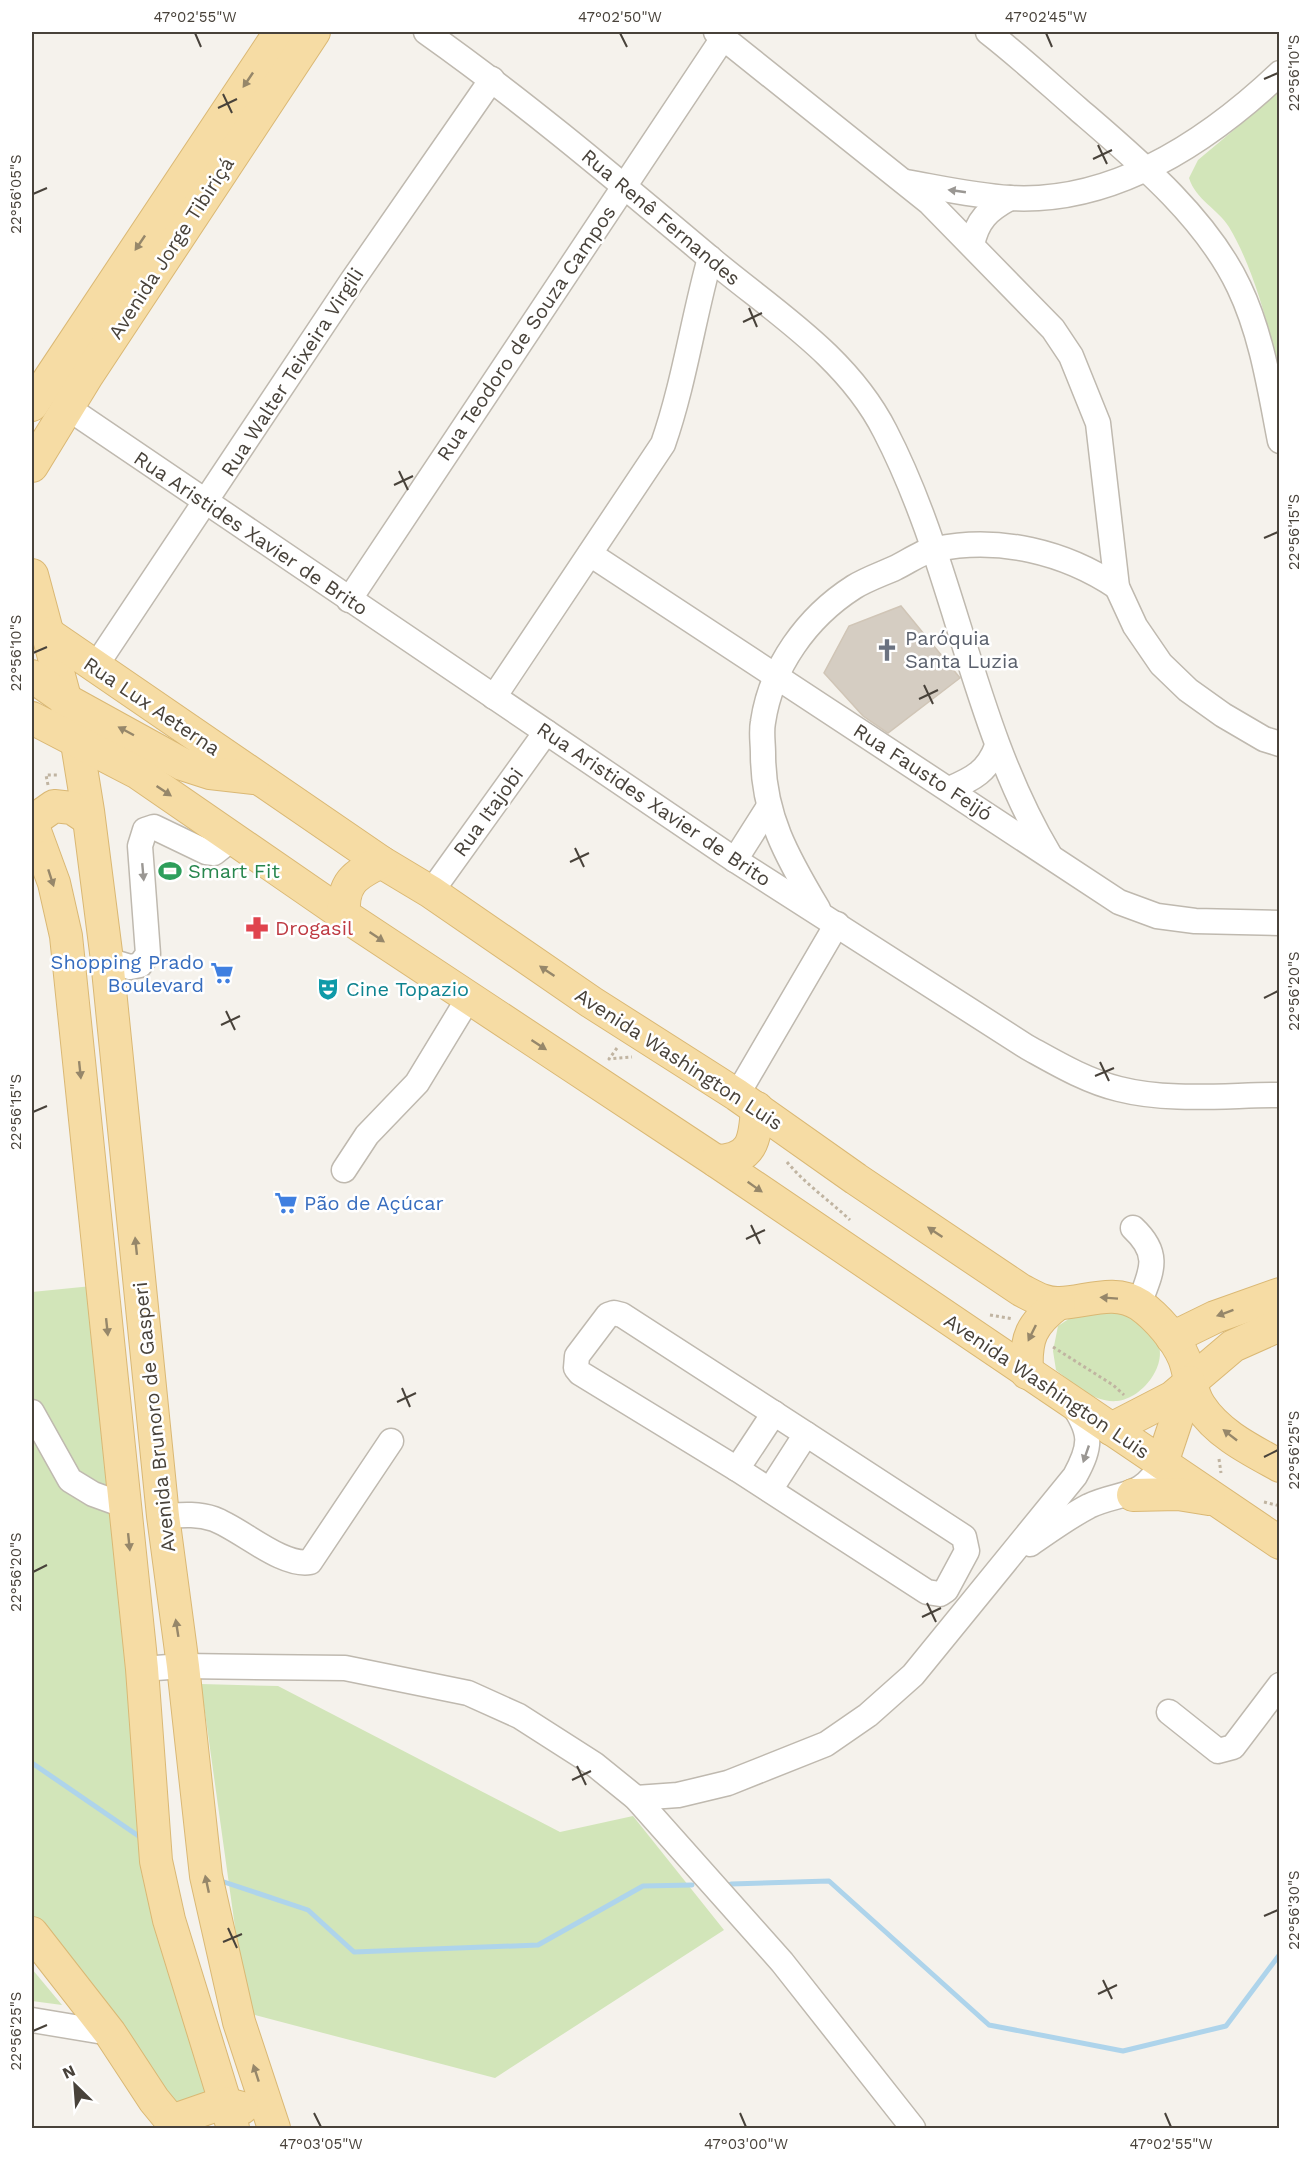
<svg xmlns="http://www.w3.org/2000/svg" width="1311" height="2160" viewBox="0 0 1311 2160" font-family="'Work Sans',sans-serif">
  <rect width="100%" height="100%" fill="#f5f2ec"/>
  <g fill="#d2e5b9">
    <path d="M 1279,92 L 1279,367 C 1266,320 1254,269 1229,227 C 1217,208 1196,200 1189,178 L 1198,160 Z"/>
    <polygon points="92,1286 153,1880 212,2098 173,2111 32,1914 32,1292"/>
    <path d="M 1118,1307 C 1129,1315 1146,1325 1154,1336 C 1173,1360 1143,1399 1117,1401 C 1093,1403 1073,1383 1056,1370 L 1053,1351 L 1058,1326 L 1084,1309 Z"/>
    <polygon points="201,1684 278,1686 560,1832 633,1816 724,1930 495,2078 247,2013"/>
    <polygon points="32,1969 62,2005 32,2001"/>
  </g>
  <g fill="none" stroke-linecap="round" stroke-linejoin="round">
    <g stroke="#aed4eb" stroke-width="5">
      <polyline points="32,1763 140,1837"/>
      <polyline points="218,1880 308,1910 354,1952 538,1945 643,1886 692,1885"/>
      <polyline points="731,1884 829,1881 989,2025 1123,2051 1226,2026 1280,1954"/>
    </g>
  </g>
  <polygon fill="#d5cdc2" stroke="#d0c5b6" stroke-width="1.5" points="901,606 960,678 888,733 863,716 824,673 849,626"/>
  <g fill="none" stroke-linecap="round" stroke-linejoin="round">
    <g stroke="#bfb9af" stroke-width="27">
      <g id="minor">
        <path d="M 426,32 C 525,102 618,181 711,259 C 773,311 847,356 885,431 C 955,566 971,723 1049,854"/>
        <polyline points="716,32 930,203 1053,329 1071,356 1098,423 1117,587 1135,626 1161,664 1188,690 1223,715 1264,739 1280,744"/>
        <path d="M 988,32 C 1019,56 1048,83 1078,109 C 1136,159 1206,217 1239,287 C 1262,335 1270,390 1280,441"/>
        <path d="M 906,182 C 940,188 975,196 1010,198 C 1114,204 1207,142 1280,73"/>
        <path d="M 972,245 C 977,220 988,210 1010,198"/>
        <path d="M 68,408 L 735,860 L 1027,1047 C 1056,1063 1086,1081 1119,1089 C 1170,1102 1227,1095 1280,1095"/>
        <polyline points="590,554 1119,902 1157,916 1195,921 1280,923"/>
        <polyline points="349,600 723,38"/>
        <polyline points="95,667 352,281 492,79"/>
        <path d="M 494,697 L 663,444 C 684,384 693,319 710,258"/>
        <path d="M 949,789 C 973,779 988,771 997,746"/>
        <polyline points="735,860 768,808"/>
        <polyline points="431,892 546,732"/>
        <path d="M 818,909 C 787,857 763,815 763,754 C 763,743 761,732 763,722 C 771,667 807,617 854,587 C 867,579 882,574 895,568 C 908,562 922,551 936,549 C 999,536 1065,552 1117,587"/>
        <polyline points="107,960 130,967 140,965 148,954 140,846 145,830 154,827 206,852 214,853 233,838"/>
        <polyline points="737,1095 837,924"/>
        <polyline points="344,1170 367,1135 417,1083 468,999"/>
        <path d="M 1133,1228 C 1162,1255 1151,1272 1139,1304"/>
        <polyline points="32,1412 70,1480 93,1494 126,1506"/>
        <polyline points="774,1413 737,1469 927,1592 940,1594 946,1590 967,1551 964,1537 806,1434"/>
        <polyline points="737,1469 580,1373 576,1368 577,1356 608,1315 614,1313 622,1315 806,1434 770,1490"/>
        <path d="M 163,1516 C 180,1515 197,1513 214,1519 C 241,1529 282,1567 310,1562 L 391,1441"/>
        <path d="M 1030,1544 C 1049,1531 1068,1517 1089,1506 C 1121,1491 1142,1500 1162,1463"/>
        <polyline points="142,1669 183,1666 345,1668 468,1693 519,1716 594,1764 636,1798 782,1962 913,2128"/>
        <polyline points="1169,1712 1218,1751 1233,1747 1280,1685"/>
        <path d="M 636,1798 L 678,1795 L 728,1783 L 826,1744 L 868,1715 L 913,1675 L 1075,1476 C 1092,1445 1092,1432 1071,1402"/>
        <polyline points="32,2020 110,2033"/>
      </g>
    </g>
    <g stroke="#dab874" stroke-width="34">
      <g id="major">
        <polyline points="32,405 280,32"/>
        <polyline points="32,466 87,376 314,32"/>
        <polyline points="32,575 77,743 88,811 107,960 163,1516 183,1666 206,1876 239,2022 274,2128"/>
        <path d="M 47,633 L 381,862 L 431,892 L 591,1002 L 737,1095 L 856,1179 L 1021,1290 C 1033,1296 1045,1304 1060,1303 C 1086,1302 1115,1288 1140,1305 C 1157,1317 1176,1339 1184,1358 C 1190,1373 1190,1391 1200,1406 C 1218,1434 1251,1450 1280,1466"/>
        <polyline points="32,676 66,700 182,764 210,773 254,778"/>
        <polyline points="32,718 138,773 344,915 716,1161 1280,1543"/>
        <polyline points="32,823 54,883 66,936 142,1669 156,1861 169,1920 233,2128"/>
        <polyline points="34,828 34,820 54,806 72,808 87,818"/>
        <path d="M 344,915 C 342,883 354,875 381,862"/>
        <path d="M 716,1161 C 753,1160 755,1140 757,1108"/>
        <polyline points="1172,1338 1215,1317 1280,1294"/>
        <path d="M 1027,1373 C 1025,1338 1031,1324 1059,1303"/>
        <polyline points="1111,1429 1173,1397 1233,1346 1280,1325"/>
        <polyline points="1162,1463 1189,1382"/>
        <polyline points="1133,1495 1178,1494 1209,1499"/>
        <polyline points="32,1933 110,2033 154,2100 177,2128"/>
        <polyline points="171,2121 223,2103 242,2108"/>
      </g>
    </g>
    <g stroke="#c0b4a1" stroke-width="3" stroke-dasharray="3 3" stroke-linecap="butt">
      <polyline points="48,785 46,775 59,775"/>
      <polyline points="617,1048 609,1059 632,1057"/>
      <path d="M 787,1162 C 805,1184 829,1200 850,1220"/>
      <polyline points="990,1315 1013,1319"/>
      <polyline points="1053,1347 1113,1385 1124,1395"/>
      <polyline points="1219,1459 1221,1473"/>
      <polyline points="1264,1502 1280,1506"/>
    </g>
    <use href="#minor" stroke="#fff" stroke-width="24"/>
    <use href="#major" stroke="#f6dca4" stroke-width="32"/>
  </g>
  <defs><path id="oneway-solid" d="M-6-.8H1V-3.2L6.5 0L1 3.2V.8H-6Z" transform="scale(1.5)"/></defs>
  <g fill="#96876a">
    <use href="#oneway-solid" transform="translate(248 80) rotate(124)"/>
    <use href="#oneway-solid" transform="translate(140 243) rotate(124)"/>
    <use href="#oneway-solid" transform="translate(126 731) rotate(-152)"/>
    <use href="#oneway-solid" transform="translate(164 791) rotate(34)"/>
    <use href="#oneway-solid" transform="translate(51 878) rotate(72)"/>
    <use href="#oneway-solid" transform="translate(377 937) rotate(34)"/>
    <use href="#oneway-solid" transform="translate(547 971) rotate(-146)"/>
    <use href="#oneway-solid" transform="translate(539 1045) rotate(33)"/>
    <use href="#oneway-solid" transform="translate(80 1070) rotate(84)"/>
    <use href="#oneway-solid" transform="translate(755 1187) rotate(35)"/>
    <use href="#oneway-solid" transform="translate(935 1232) rotate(-146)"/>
    <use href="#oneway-solid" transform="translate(136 1246) rotate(-96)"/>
    <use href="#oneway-solid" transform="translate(1109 1298) rotate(-176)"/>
    <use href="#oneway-solid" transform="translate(1225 1313) rotate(160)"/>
    <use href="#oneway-solid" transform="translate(107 1327) rotate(84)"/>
    <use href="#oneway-solid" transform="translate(1032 1333) rotate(116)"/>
    <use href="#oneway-solid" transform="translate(1230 1435) rotate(-142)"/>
    <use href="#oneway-solid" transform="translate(129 1542) rotate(84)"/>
    <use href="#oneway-solid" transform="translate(177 1628) rotate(-99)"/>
    <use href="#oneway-solid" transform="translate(207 1884) rotate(-102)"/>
    <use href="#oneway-solid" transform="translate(256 2073) rotate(-108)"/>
  </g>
  <g fill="#9a9793">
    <use href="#oneway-solid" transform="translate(957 191) rotate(-172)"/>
    <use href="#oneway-solid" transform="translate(143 872) rotate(85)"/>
    <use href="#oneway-solid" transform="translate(1086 1454) rotate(109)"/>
  </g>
  <path fill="none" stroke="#48423a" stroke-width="2" d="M 195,33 L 201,47M 620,33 L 627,47M 1046,33 L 1052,47M 1264,79 L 1278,73M 223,94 L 232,113M 218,108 L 237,99M 1098,145 L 1107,164M 1093,159 L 1112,150M 33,194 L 47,188M 749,308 L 757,327M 743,322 L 762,313M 399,471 L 408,490M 394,485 L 413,476M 1264,538 L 1278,532M 33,653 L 47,647M 924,685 L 933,704M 919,699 L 938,690M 575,848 L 584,867M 570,862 L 589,853M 1264,998 L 1278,991M 226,1011 L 235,1030M 221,1025 L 240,1016M 1100,1062 L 1109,1081M 1095,1076 L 1114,1068M 33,1112 L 47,1106M 751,1225 L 760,1244M 746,1239 L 765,1230M 402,1388 L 410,1407M 397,1402 L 416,1393M 1264,1457 L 1278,1450M 33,1572 L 47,1565M 927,1603 L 936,1622M 922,1617 L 941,1608M 577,1766 L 586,1785M 572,1780 L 591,1771M 1264,1916 L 1278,1910M 228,1928 L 237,1948M 223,1942 L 242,1934M 1103,1980 L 1112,1999M 1098,1994 L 1117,1985M 33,2031 L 47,2025M 314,2113 L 321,2127M 740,2113 L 746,2127M 1165,2113 L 1171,2127"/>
  <defs>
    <g id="church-bare" transform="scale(1.8)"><path d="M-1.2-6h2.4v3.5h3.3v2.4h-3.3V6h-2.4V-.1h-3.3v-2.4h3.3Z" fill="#6b7280" stroke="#fff" stroke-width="2.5" paint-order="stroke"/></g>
    <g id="stadium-bare" transform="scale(1.8)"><path d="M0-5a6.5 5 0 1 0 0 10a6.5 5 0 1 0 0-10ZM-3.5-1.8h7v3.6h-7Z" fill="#2e9e5b" stroke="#fff" stroke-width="2.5" paint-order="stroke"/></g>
    <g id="pharmacy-bare" transform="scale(1.8)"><path d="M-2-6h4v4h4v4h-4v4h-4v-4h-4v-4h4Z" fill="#e0444e" stroke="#fff" stroke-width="2.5" paint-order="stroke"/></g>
    <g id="supermarket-bare" transform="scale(1.8)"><path d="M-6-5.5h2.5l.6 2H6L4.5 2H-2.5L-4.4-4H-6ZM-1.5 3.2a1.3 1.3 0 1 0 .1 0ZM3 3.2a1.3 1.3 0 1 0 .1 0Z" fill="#3f7fe0" stroke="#fff" stroke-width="2.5" paint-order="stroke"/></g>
    <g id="theatre-bare" transform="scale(1.8)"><path d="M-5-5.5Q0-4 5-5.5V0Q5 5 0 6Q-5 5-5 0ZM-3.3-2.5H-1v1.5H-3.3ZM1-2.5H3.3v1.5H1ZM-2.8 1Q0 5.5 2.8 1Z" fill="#0f9aa8" stroke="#fff" stroke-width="2.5" paint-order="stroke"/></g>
  </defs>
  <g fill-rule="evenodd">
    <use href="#church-bare" x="887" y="650"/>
    <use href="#stadium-bare" x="170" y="871"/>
    <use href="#pharmacy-bare" x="257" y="928"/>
    <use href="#supermarket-bare" x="222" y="973"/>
    <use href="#theatre-bare" x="328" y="989"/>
    <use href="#supermarket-bare" x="286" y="1203"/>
  </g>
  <g text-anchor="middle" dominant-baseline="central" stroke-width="5" stroke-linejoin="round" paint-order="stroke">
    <g font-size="20" fill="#48423a" stroke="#fff">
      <text transform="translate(661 217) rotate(40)">Rua Renê Fernandes</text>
      <text transform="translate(171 248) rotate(-57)">Avenida Jorge Tibiriçá</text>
      <text transform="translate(526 333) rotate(-56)">Rua Teodoro de Souza Campos</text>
      <text transform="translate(292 372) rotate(-57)">Rua Walter Teixeira Virgili</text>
      <text transform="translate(251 533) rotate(34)">Rua Aristides Xavier de Brito</text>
      <text transform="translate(152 706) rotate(34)">Rua Lux Aeterna</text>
      <text transform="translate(923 772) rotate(33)">Rua Fausto Feijó</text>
      <text transform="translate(654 804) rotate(34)">Rua Aristides Xavier de Brito</text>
      <text transform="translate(488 812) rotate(-54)">Rua Itajobi</text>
      <text transform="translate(679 1059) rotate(33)">Avenida Washington Luis</text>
      <text transform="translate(1047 1386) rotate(34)">Avenida Washington Luis</text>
      <text transform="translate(154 1417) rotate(-96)">Avenida Brunoro de Gasperi</text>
    </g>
    <g font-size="20" fill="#5b616d" stroke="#fff" text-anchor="start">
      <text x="905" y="638">Paróquia<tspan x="905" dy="23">Santa Luzia</tspan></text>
    </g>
    <g font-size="20" fill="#27864d" stroke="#fff" text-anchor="start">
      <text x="188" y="871">Smart Fit</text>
    </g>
    <g font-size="20" fill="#be3a42" stroke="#fff" text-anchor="start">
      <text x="275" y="928">Drogasil</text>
    </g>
    <g font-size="20" fill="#366cbe" stroke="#fff" text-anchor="end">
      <text x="204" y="962">Shopping Prado<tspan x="204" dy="23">Boulevard</tspan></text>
      <text x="304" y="1203" text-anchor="start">Pão de Açúcar</text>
    </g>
    <g font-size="20" fill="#0d838f" stroke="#fff" text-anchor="start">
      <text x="346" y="989">Cine Topazio</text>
    </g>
  </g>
  <rect width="1311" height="2160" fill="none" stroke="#ffffff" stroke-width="66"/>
  <g transform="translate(75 2085) rotate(335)" stroke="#ffffff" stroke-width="4.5" paint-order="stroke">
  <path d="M0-4.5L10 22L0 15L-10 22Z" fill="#48423a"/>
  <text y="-9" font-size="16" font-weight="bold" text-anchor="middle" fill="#48423a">N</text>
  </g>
  <rect x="33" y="33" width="1245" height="2094" fill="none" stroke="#48423a" stroke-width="2"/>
  <g font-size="15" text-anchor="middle" fill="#48423a">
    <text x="195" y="22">47°02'55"W</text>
    <text x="620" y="22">47°02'50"W</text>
    <text x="1046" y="22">47°02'45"W</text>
    <text transform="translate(1294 73) rotate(-90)" y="5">22°56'10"S</text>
    <text transform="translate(16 194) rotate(-90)" y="5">22°56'05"S</text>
    <text transform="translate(1294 532) rotate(-90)" y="5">22°56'15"S</text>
    <text transform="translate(16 653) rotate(-90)" y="5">22°56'10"S</text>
    <text transform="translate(1294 991) rotate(-90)" y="5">22°56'20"S</text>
    <text transform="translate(16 1112) rotate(-90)" y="5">22°56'15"S</text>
    <text transform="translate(1294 1450) rotate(-90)" y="5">22°56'25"S</text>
    <text transform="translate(16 1572) rotate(-90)" y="5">22°56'20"S</text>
    <text transform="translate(1294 1910) rotate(-90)" y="5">22°56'30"S</text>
    <text transform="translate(16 2031) rotate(-90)" y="5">22°56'25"S</text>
    <text x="321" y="2149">47°03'05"W</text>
    <text x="746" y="2149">47°03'00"W</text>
    <text x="1171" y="2149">47°02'55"W</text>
  </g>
</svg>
